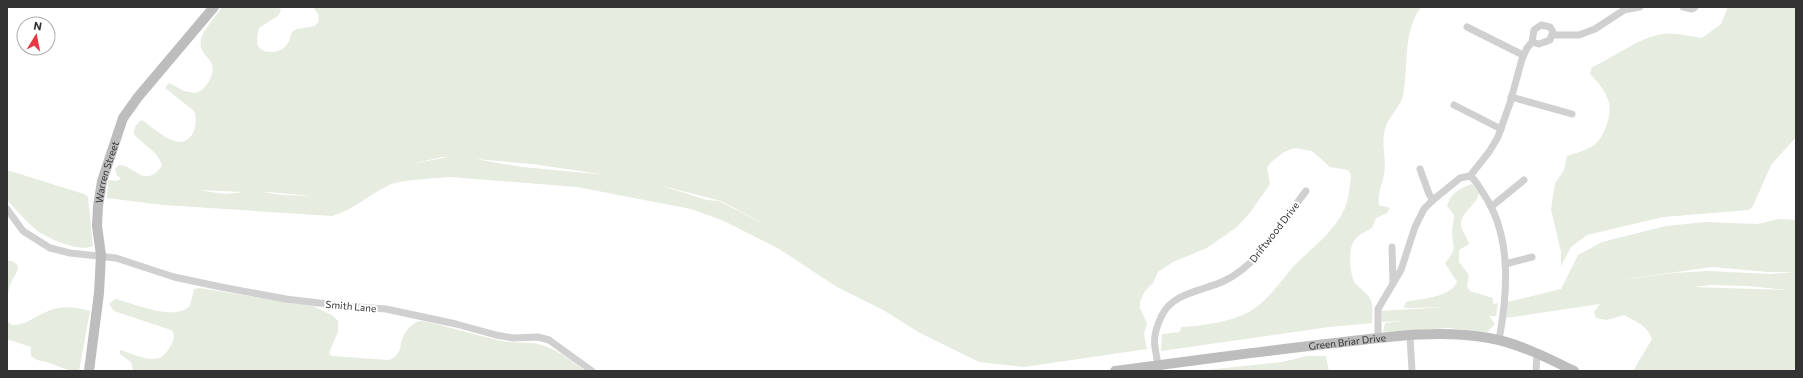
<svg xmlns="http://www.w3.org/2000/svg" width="1803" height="378" viewBox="0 0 1803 378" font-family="Commissioner,sans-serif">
  <rect width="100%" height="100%" fill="#fff"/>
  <g fill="#e6ecdf" fill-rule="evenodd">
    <path d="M 222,7 L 279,7 L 281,10 L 279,15 L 259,28 C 258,32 257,37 257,41 C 257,55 278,54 285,47 C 289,43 290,37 292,32 L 297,29 L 315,26 L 319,21 L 318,14 L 313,7 L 1421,7 C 1402,34 1409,65 1403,96 C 1400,107 1390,115 1386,126 C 1380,142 1387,158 1384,175 C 1382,184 1377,195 1379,205 L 1390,208 L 1387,213 L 1376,218 L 1372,228 C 1364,232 1357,235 1353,243 C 1348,251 1350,275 1355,283 C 1361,291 1370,293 1372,304 C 1373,310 1372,317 1372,323 L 1329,327 L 1161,351 L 1162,334 L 1180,332 L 1181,327 C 1202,326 1229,322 1249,312 C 1268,301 1279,283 1293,267 C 1312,247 1333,234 1345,208 C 1349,198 1350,186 1351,175 L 1348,170 L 1330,167 L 1312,151 L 1295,148 L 1284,152 L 1270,163 L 1267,168 L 1270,184 L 1249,214 L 1237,227 L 1207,248 L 1173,262 L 1158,272 L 1153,283 L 1145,291 L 1140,302 L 1140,308 L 1147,323 L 1144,334 L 1147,349 L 1024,367 L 979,362 L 920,333 L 883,310 L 837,287 L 779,249 L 724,221 L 691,209 L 577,187 L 450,177 C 436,178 400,180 389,185 C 370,194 353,210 332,216 L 163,205 L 107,198 L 108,180 L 116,181 L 121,179 L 117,175 L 115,169 L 119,165 C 132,165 140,182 154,174 C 158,171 160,169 162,165 C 158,151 143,145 134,134 C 134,127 136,124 142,120 C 155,128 180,156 193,133 C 196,126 197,117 194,111 L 165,88 L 169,83 L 184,91 L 195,93 C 202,91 205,88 209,81 C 222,57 197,59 201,39 C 203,30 217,15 222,7 ZM 442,157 L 448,157 L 407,165 ZM 475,159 L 532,164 L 607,175 L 522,167 ZM 659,185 L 721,201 L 770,227 L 719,201 L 707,200 ZM 198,190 L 244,192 L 225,194 ZM 263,192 L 268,192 L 312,196 L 282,195 Z"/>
    <path d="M 1728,7 L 1796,7 L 1796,137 L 1771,165 L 1753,206 L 1749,210 L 1663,217 L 1587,235 L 1571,247 L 1561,266 L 1561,252 L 1551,209 L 1555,183 L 1564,170 L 1567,156 C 1575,153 1584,151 1591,147 C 1603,141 1612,116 1609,103 C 1606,91 1598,82 1590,74 L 1592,67 C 1615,57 1636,39 1662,34 C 1675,32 1689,36 1702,38 L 1721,24 Z"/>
    <path d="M 7,170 L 84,194 L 88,197 L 93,246 C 80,253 46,238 35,229 C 25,220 16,210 7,200 Z"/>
    <path d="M 1472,184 L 1479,193 C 1477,205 1462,211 1461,223 C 1460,230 1467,236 1469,244 L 1459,250 L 1459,262 L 1469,275 L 1467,286 L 1470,291 L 1493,298 L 1493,304 L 1498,303 L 1496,316 L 1489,316 L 1495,324 L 1487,332 L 1449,328 L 1383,332 L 1385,323 L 1404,321 L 1382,322 L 1381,311 L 1447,307 L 1404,308 L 1406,302 C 1422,298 1450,298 1457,282 L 1445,263 C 1456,250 1454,249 1452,234 C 1452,229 1454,221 1454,215 L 1447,206 C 1450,194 1460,188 1472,184 Z"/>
    <path d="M 1779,219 L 1796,220 L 1796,272 L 1768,272 L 1712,267 L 1613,281 L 1674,273 L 1708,271 L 1769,274 L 1796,272 L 1796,371 L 1633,371 L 1652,339 C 1648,326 1635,321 1624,315 L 1607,320 L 1596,318 L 1594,312 L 1600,304 L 1506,318 L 1507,302 L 1561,289 L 1578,255 L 1602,242 L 1666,226 L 1706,222 L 1757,224 ZM 1712,285 L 1747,286 L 1788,290 L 1692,287 Z"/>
    <path d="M 7,260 L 14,262 L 18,266 C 18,273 13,277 11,283 C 6,294 8,310 8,322 L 12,325 C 27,325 33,317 46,312 C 61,305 75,307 90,311 L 79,371 C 65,371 62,367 50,363 C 43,361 37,361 31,356 L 31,347 L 7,339 Z"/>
    <path d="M 199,288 L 313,306 L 332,315 L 338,321 L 338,332 L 329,353 L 332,356 L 388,360 C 392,359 396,357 398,353 C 401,349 400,344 402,340 C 404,332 413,321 422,321 C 447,326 472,334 497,340 C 508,343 519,342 531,343 C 552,345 569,359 585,371 L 133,371 L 131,362 L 120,354 L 120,350 C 136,354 157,368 168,350 C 171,345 174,341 174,336 L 173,331 L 168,329 L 114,311 L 109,304 L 115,299 C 134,303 173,322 190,306 L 194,289 Z"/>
    <polygon points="1307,356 1326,356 1329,371 1198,371 1282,362"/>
  </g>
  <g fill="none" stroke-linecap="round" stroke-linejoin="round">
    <g stroke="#d0d0d0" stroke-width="7">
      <polyline points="1683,7 1692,9 1695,7"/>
      <polyline points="1467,27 1523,55"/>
      <polyline points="1552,35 1579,35 1595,29 1624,10 1640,7"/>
      <polyline points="1511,97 1572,114"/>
      <polyline points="1454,105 1501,129"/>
      <polyline points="1420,169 1429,194 1433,200"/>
      <polyline points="1470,176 1489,152 1498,137 1510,103 1522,59 1527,48 1532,42 1534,30 1541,25 1550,27 1553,32 1550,40 1539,44 1532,42"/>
      <polyline points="1491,207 1524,180"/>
      <polyline points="7,209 23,231 50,248 70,253 116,258 174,277 221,287 286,299 344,306 386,309 456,324 496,335 513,338 538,337 549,340 592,371"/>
      <polyline points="1392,247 1393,283"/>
      <polyline points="1505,264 1532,257"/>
      <polyline points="1410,336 1412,371"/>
      <path d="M 1378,338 L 1378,309 L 1401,270 L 1415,227 L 1424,209 L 1433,200 L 1460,178 L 1470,176 C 1476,180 1479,187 1483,193 C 1512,235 1508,292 1499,340"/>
      <path d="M 1157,371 C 1159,363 1156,356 1155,347 C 1153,336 1157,325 1162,315 C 1174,292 1203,291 1224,281 C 1260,264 1282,222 1306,191"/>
      <polyline points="1536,371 1537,354"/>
    </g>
    <g stroke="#bdbdbd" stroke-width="10">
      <path id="s1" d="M 89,371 L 99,293 L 101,255 L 97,226 L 98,206 L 102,181 L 123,118 L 138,97 L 214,7"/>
      <path id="s2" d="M 1115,371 C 1189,361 1262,351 1335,343 C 1386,337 1439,329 1489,338 C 1518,343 1548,358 1574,371"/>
    </g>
  </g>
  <g text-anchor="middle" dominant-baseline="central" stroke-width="4" stroke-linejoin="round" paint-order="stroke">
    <g font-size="10" fill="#333" stroke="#fff">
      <text stroke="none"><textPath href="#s1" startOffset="201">Warren Street</textPath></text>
      <text transform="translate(1274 232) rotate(-52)">Driftwood Drive</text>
      <text transform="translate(351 306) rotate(5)">Smith Lane</text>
      <text stroke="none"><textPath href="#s2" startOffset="234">Green Briar Drive</textPath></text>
    </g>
  </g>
  <rect width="1803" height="378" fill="none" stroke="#333333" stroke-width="16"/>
  <g transform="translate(36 36) rotate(10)"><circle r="19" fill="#ffffff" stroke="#adadad"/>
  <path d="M0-3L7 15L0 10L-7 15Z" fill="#e63946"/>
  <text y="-6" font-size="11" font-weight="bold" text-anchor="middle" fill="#333333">N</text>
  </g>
</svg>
